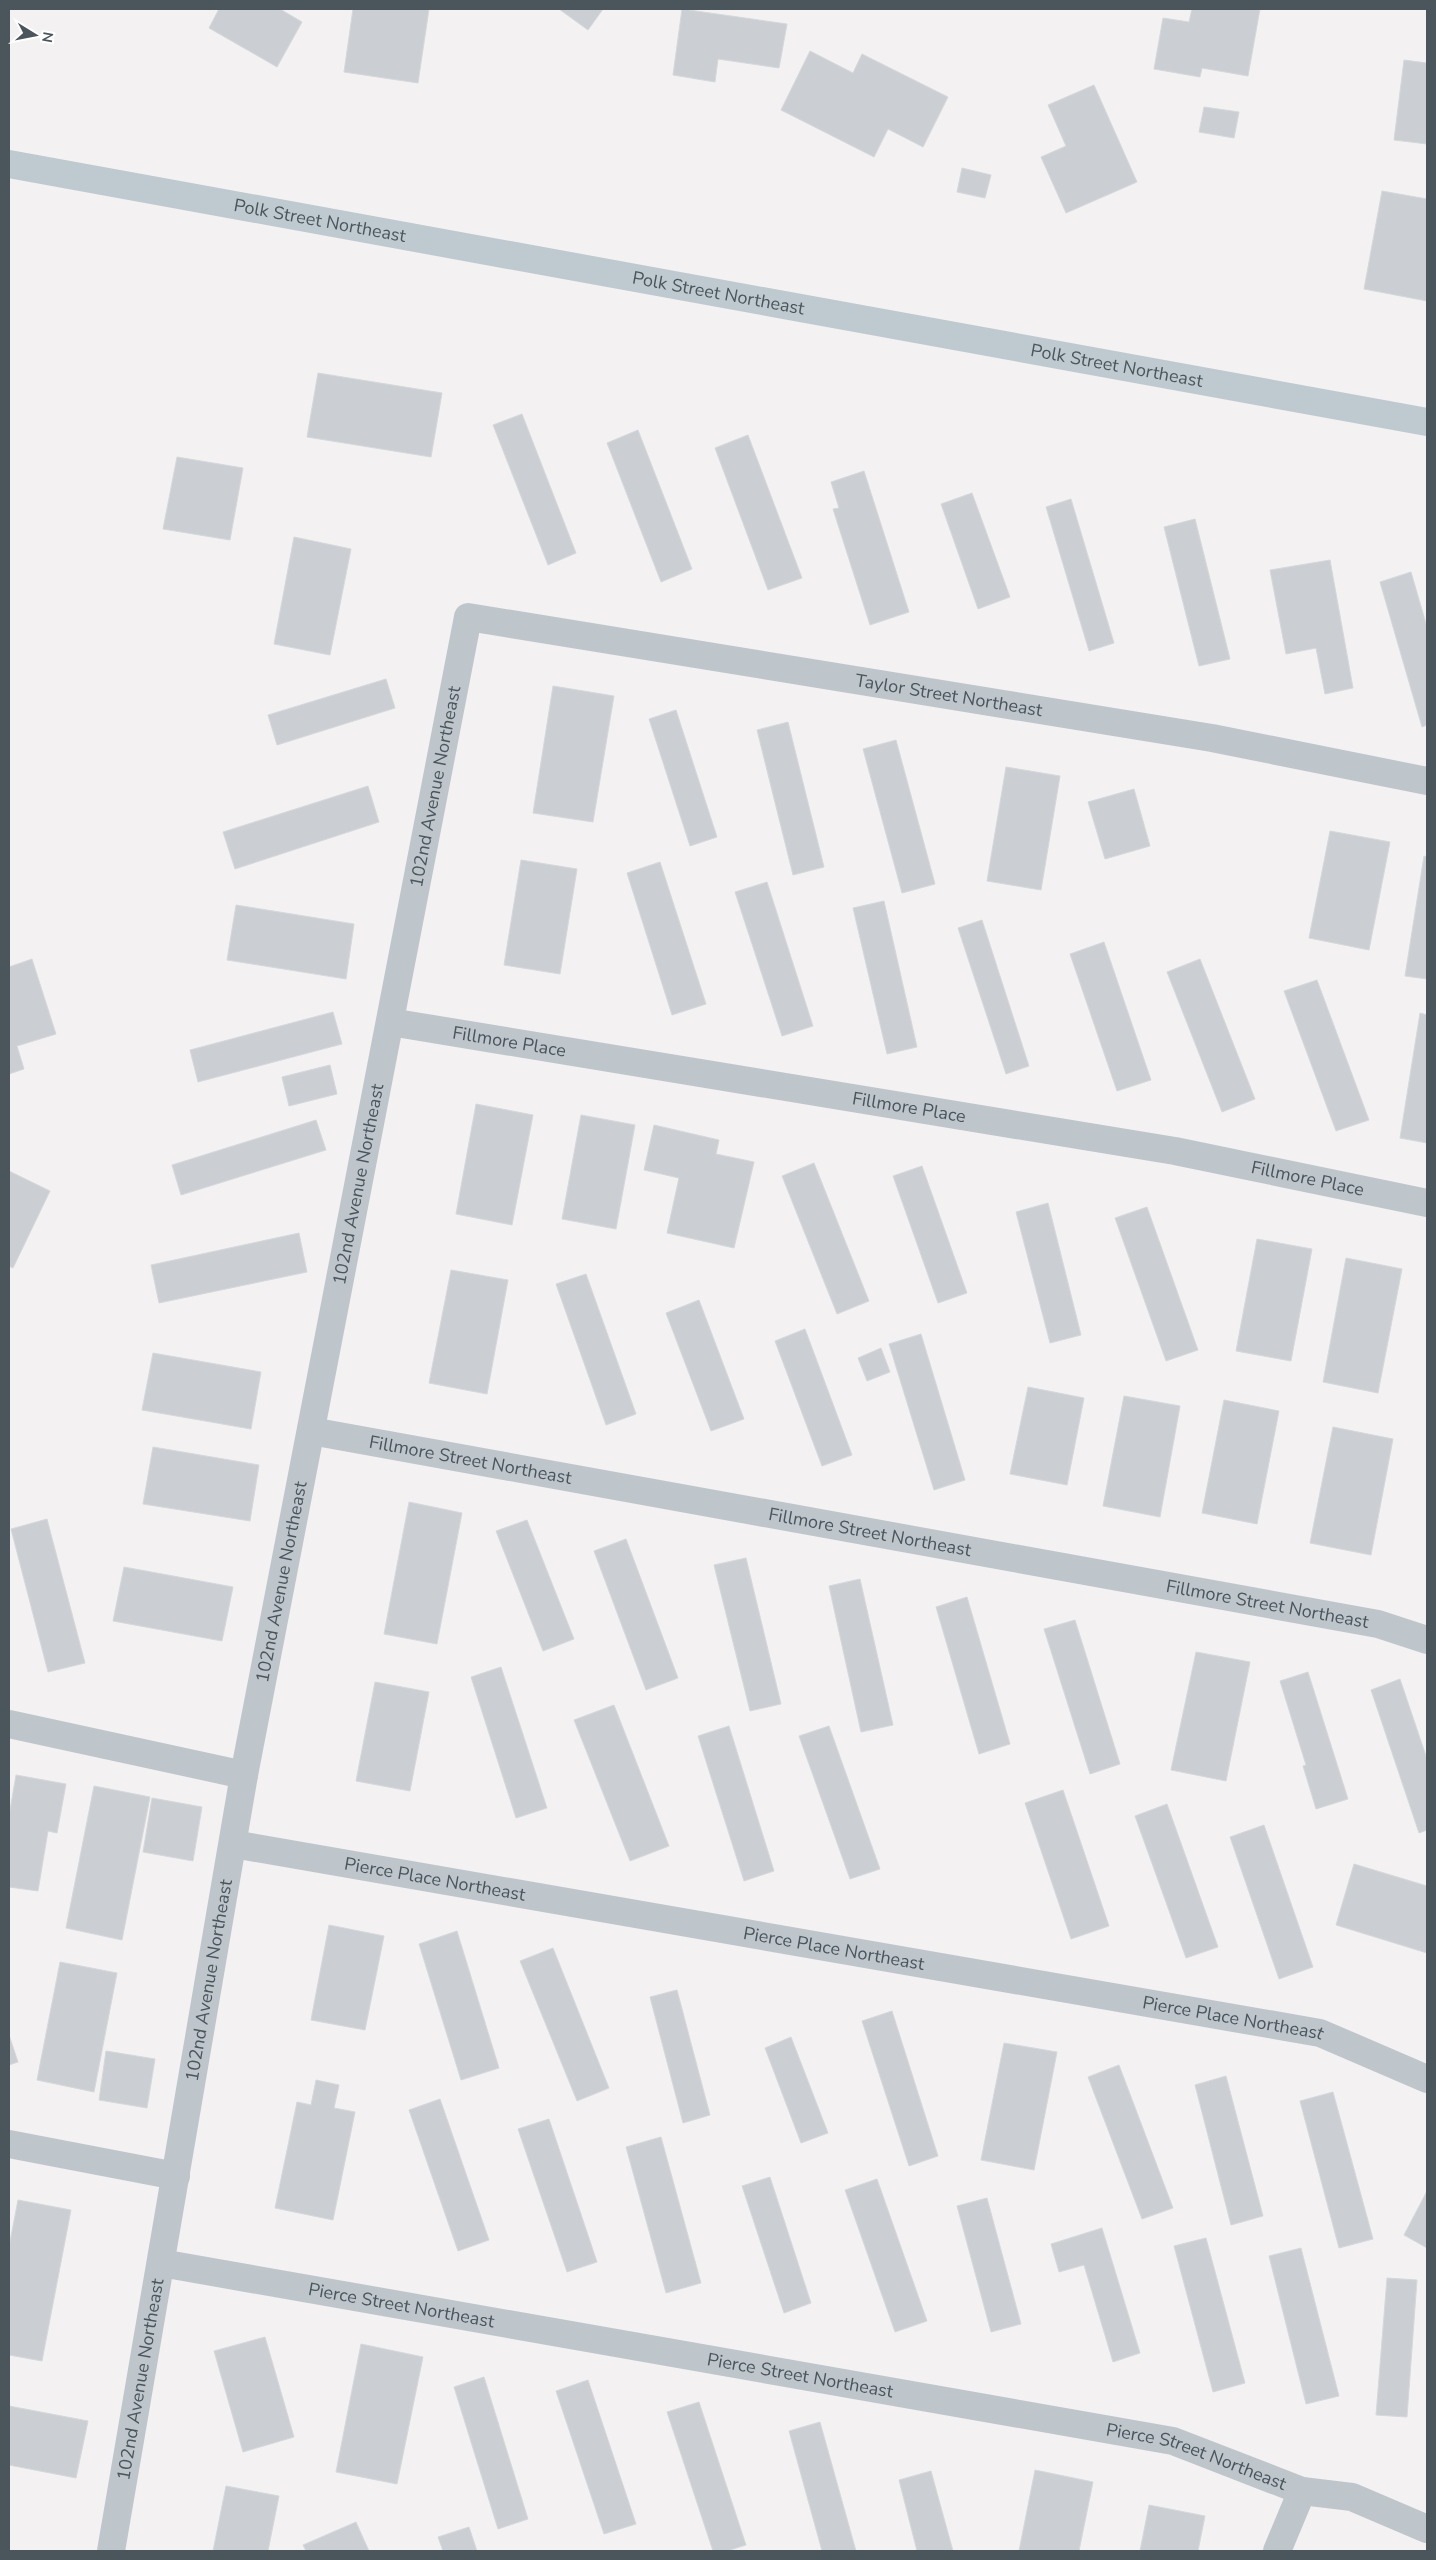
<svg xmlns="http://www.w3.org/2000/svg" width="1436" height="2560" viewBox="0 0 1436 2560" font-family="'Nunito Sans',sans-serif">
  <rect width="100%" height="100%" fill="#f3f1f1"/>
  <g fill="#cbced3" stroke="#d5d8db">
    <polygon points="219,9 280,9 302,22 277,67 209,28"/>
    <polygon points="353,9 429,9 418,83 344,72"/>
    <polygon points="559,9 603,9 588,30"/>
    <polygon points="682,9 787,24 779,68 718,59 715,82 673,75"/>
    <polygon points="1192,9 1260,9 1248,76 1202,68 1200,77 1154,69 1163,18 1189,22"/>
    <polygon points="810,51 853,73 862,54 948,97 923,147 888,129 874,157 781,110"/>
    <polygon points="1404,60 1427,63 1427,144 1394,140"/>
    <polygon points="1094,85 1137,182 1066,213 1041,157 1066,146 1048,105"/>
    <polygon points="1204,107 1239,112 1234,138 1199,132"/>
    <polygon points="962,168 991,175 985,198 957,192"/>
    <polygon points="1382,191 1427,199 1427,301 1364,289"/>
    <polygon points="318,373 442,393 431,457 307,437"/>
    <polygon points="522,414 576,553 548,565 493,425"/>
    <polygon points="638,430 692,569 661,582 607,443"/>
    <polygon points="748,435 802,578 768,590 715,448"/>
    <polygon points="177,457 243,468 230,540 163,529"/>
    <polygon points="864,471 909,612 870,625 833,509 839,508 831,482"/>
    <polygon points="972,493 1010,597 978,609 941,504"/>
    <polygon points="1071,499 1114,643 1089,651 1046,507"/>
    <polygon points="1195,519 1230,659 1199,666 1164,527"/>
    <polygon points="294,537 351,549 330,655 274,644"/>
    <polygon points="1330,560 1353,688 1325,694 1316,648 1286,654 1270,570"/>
    <polygon points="1411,572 1427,627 1427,725 1422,727 1380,582"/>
    <polygon points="386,679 395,708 277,745 268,715"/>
    <polygon points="553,686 614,696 593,822 533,813"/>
    <polygon points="676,710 717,837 690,846 649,719"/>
    <polygon points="788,722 824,867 793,875 757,730"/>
    <polygon points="896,740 935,884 902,893 863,749"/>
    <polygon points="1006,767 1060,776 1041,890 987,881"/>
    <polygon points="368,786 379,822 235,869 223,832"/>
    <polygon points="1134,789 1150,846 1105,859 1088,802"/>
    <polygon points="1330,831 1390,842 1369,950 1309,938"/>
    <polygon points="1424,856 1427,857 1427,979 1405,976"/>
    <polygon points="521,860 577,869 560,974 504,965"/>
    <polygon points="660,862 706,1004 672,1015 627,873"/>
    <polygon points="767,882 813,1026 782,1036 735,892"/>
    <polygon points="884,901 917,1047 887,1054 853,908"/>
    <polygon points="236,905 354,924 346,979 227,960"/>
    <polygon points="982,920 1029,1066 1006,1074 958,928"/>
    <polygon points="1104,942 1151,1080 1117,1091 1070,954"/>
    <polygon points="32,959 56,1034 17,1046 24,1069 9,1074 9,967"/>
    <polygon points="1200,959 1255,1099 1222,1112 1167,972"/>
    <polygon points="1317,980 1369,1120 1336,1131 1284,991"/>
    <polygon points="333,1012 342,1044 198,1082 190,1050"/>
    <polygon points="1420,1013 1427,1015 1427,1143 1400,1138"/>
    <polygon points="330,1065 337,1094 289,1106 282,1077"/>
    <polygon points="476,1104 533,1115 512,1225 456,1214"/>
    <polygon points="581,1115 635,1125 616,1229 562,1219"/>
    <polygon points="316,1120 326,1150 181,1195 172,1165"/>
    <polygon points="654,1125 719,1140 716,1154 754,1162 734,1248 667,1233 679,1178 644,1170"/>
    <polygon points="814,1163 869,1301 837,1314 782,1176"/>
    <polygon points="922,1166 967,1293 938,1303 893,1176"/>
    <polygon points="9,1171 50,1191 13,1268 9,1266"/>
    <polygon points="1048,1203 1081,1335 1050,1343 1016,1212"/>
    <polygon points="1147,1207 1198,1350 1166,1361 1115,1218"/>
    <polygon points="299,1233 307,1272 159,1303 151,1265"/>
    <polygon points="1257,1239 1312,1249 1291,1361 1236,1351"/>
    <polygon points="1346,1258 1402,1269 1378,1393 1323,1382"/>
    <polygon points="451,1270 508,1280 487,1394 429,1383"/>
    <polygon points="586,1274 636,1414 606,1425 556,1284"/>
    <polygon points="699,1300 744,1419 711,1431 666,1313"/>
    <polygon points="805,1329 852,1455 822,1466 775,1341"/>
    <polygon points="921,1334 965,1480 934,1490 889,1344"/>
    <polygon points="881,1348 890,1372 867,1381 858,1358"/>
    <polygon points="153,1353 261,1372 251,1429 142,1410"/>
    <polygon points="1028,1387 1084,1398 1067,1485 1010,1474"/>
    <polygon points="1124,1396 1180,1406 1160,1517 1103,1506"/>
    <polygon points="1224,1400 1279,1411 1257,1524 1202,1513"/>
    <polygon points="1333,1427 1393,1439 1371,1555 1310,1543"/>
    <polygon points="153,1447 259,1465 250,1521 143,1504"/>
    <polygon points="409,1502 462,1513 437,1644 384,1634"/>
    <polygon points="47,1519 85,1663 48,1672 11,1529"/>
    <polygon points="527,1520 574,1639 543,1651 496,1531"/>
    <polygon points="626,1539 678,1678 646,1690 594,1551"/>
    <polygon points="746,1558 781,1704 750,1711 714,1565"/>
    <polygon points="124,1567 233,1587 222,1641 113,1621"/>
    <polygon points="860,1579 893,1725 861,1732 829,1586"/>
    <polygon points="967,1597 1010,1744 979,1754 936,1607"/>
    <polygon points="1075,1620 1120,1764 1090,1774 1044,1629"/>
    <polygon points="1196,1652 1250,1662 1226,1781 1171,1770"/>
    <polygon points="501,1667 547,1808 516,1818 471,1677"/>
    <polygon points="1308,1672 1348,1799 1316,1809 1303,1766 1306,1765 1280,1681"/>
    <polygon points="1400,1679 1427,1759 1427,1830 1419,1833 1371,1690"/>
    <polygon points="375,1682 429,1692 410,1791 356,1781"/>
    <polygon points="614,1705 669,1846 630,1861 574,1720"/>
    <polygon points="729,1726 774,1871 744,1881 698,1736"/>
    <polygon points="829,1726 880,1869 850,1879 799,1736"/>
    <polygon points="16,1775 66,1784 57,1833 48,1831 38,1891 9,1887 9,1816"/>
    <polygon points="94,1786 150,1797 122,1940 66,1928"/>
    <polygon points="1063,1790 1109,1926 1071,1939 1025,1803"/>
    <polygon points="152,1798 202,1807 193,1861 143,1852"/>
    <polygon points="1167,1804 1218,1947 1186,1958 1135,1816"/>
    <polygon points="1264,1825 1313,1967 1279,1979 1230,1837"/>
    <polygon points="1354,1864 1427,1886 1427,1953 1336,1925"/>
    <polygon points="329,1925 384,1936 365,2030 311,2020"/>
    <polygon points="457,1931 499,2068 461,2080 419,1944"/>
    <polygon points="553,1948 609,2088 577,2101 520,1961"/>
    <polygon points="60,1962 117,1973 94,2092 37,2080"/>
    <polygon points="677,1990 710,2115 683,2123 650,1997"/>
    <polygon points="892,2011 938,2156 909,2166 862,2021"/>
    <polygon points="9,2035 18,2062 9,2065"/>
    <polygon points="791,2037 828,2133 801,2143 765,2048"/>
    <polygon points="1004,2043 1057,2052 1034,2170 981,2160"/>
    <polygon points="106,2051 155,2059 147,2108 99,2100"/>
    <polygon points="1119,2065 1173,2208 1142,2219 1088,2077"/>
    <polygon points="1226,2076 1263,2216 1231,2225 1195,2085"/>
    <polygon points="316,2080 339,2085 334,2108 355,2112 333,2220 275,2208 297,2102 311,2105"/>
    <polygon points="1333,2092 1373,2239 1339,2248 1300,2101"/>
    <polygon points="440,2099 489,2240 458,2251 409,2110"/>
    <polygon points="549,2119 597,2262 567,2272 518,2129"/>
    <polygon points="661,2137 701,2283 666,2293 626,2147"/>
    <polygon points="770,2177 811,2303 784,2313 742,2186"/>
    <polygon points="877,2179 927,2321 895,2332 845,2190"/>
    <polygon points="1427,2191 1427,2248 1404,2235"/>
    <polygon points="987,2198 1021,2324 991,2332 957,2206"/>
    <polygon points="18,2200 71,2210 42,2361 9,2355 9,2247"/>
    <polygon points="1102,2228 1140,2353 1113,2362 1084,2265 1059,2272 1051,2244"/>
    <polygon points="1206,2238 1245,2383 1213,2392 1174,2246"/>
    <polygon points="1301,2248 1339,2396 1306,2404 1269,2256"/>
    <polygon points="1387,2278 1417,2280 1407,2417 1376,2415"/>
    <polygon points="265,2337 294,2437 243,2452 214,2351"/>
    <polygon points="361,2344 423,2357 397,2484 336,2472"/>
    <polygon points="484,2377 528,2519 498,2529 454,2387"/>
    <polygon points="588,2380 636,2524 604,2534 556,2391"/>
    <polygon points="699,2402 746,2545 727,2551 713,2551 667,2412"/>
    <polygon points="9,2406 88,2421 76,2478 9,2465"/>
    <polygon points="820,2422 856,2551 822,2551 789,2431"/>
    <polygon points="1035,2470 1093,2482 1079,2551 1019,2551"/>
    <polygon points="931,2471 953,2551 917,2551 899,2480"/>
    <polygon points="226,2486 279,2496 268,2551 213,2551"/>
    <polygon points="1149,2505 1205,2516 1198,2551 1140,2551"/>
    <polygon points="356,2522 369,2551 306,2551 303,2545"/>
    <polygon points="469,2527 477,2551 443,2551 438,2537"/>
  </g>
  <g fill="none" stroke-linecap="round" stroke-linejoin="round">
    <g stroke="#bec6cc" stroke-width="28">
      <path id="s1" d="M 390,1022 L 1175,1151 L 1427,1203"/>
      <path id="s2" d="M 311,1431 L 1378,1624 L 1427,1640"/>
      <polyline points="9,1724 244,1775"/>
      <path id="s3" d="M 233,1844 L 1320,2033 L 1427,2079"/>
      <polyline points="9,2144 176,2176"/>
      <path id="s4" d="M 161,2263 L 1173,2441 L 1302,2491 L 1352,2497 L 1427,2529"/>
      <path id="s5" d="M 111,2551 L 244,1775 L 468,617 L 1212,738 L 1427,781"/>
      <polyline points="1277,2551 1302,2491"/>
    </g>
    <path stroke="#bec9d0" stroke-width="28" id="s6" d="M 9,164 L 1427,422"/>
  </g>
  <g text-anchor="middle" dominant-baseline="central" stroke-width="4" stroke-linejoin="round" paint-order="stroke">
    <g font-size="18" fill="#4a555c" stroke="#fff">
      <text stroke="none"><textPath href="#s6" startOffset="316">Polk Street Northeast</textPath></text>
      <text stroke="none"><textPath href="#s6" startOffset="721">Polk Street Northeast</textPath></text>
      <text stroke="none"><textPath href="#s6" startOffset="1126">Polk Street Northeast</textPath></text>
      <text stroke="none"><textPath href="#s5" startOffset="2454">Taylor Street Northeast</textPath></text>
      <text stroke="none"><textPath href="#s5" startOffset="1794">102nd Avenue Northeast</textPath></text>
      <text stroke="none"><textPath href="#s1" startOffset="121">Fillmore Place</textPath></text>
      <text stroke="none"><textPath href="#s1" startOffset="526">Fillmore Place</textPath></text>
      <text stroke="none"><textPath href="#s1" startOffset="931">Fillmore Place</textPath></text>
      <text stroke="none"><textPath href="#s5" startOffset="1389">102nd Avenue Northeast</textPath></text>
      <text stroke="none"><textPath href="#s2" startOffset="162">Fillmore Street Northeast</textPath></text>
      <text stroke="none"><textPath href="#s2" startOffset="568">Fillmore Street Northeast</textPath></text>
      <text stroke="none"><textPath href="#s5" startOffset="984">102nd Avenue Northeast</textPath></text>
      <text stroke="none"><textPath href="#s2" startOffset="972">Fillmore Street Northeast</textPath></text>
      <text stroke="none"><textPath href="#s3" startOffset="205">Pierce Place Northeast</textPath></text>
      <text stroke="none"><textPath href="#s3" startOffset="610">Pierce Place Northeast</textPath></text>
      <text stroke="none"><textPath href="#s5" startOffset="579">102nd Avenue Northeast</textPath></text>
      <text stroke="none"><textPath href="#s3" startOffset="1015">Pierce Place Northeast</textPath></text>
      <text stroke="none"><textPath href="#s4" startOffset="244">Pierce Street Northeast</textPath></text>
      <text stroke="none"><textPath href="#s4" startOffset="649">Pierce Street Northeast</textPath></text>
      <text stroke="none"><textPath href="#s5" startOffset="174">102nd Avenue Northeast</textPath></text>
      <text stroke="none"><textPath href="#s4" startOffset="1054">Pierce Street Northeast</textPath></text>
    </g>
  </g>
  <rect width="1436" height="2560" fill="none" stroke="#4a555c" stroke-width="20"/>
  <g transform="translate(35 35) rotate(100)" stroke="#ffffff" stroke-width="4" paint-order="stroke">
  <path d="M0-4L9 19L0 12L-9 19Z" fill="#4a555c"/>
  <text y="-8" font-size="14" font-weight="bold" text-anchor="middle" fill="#4a555c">N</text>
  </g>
</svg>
